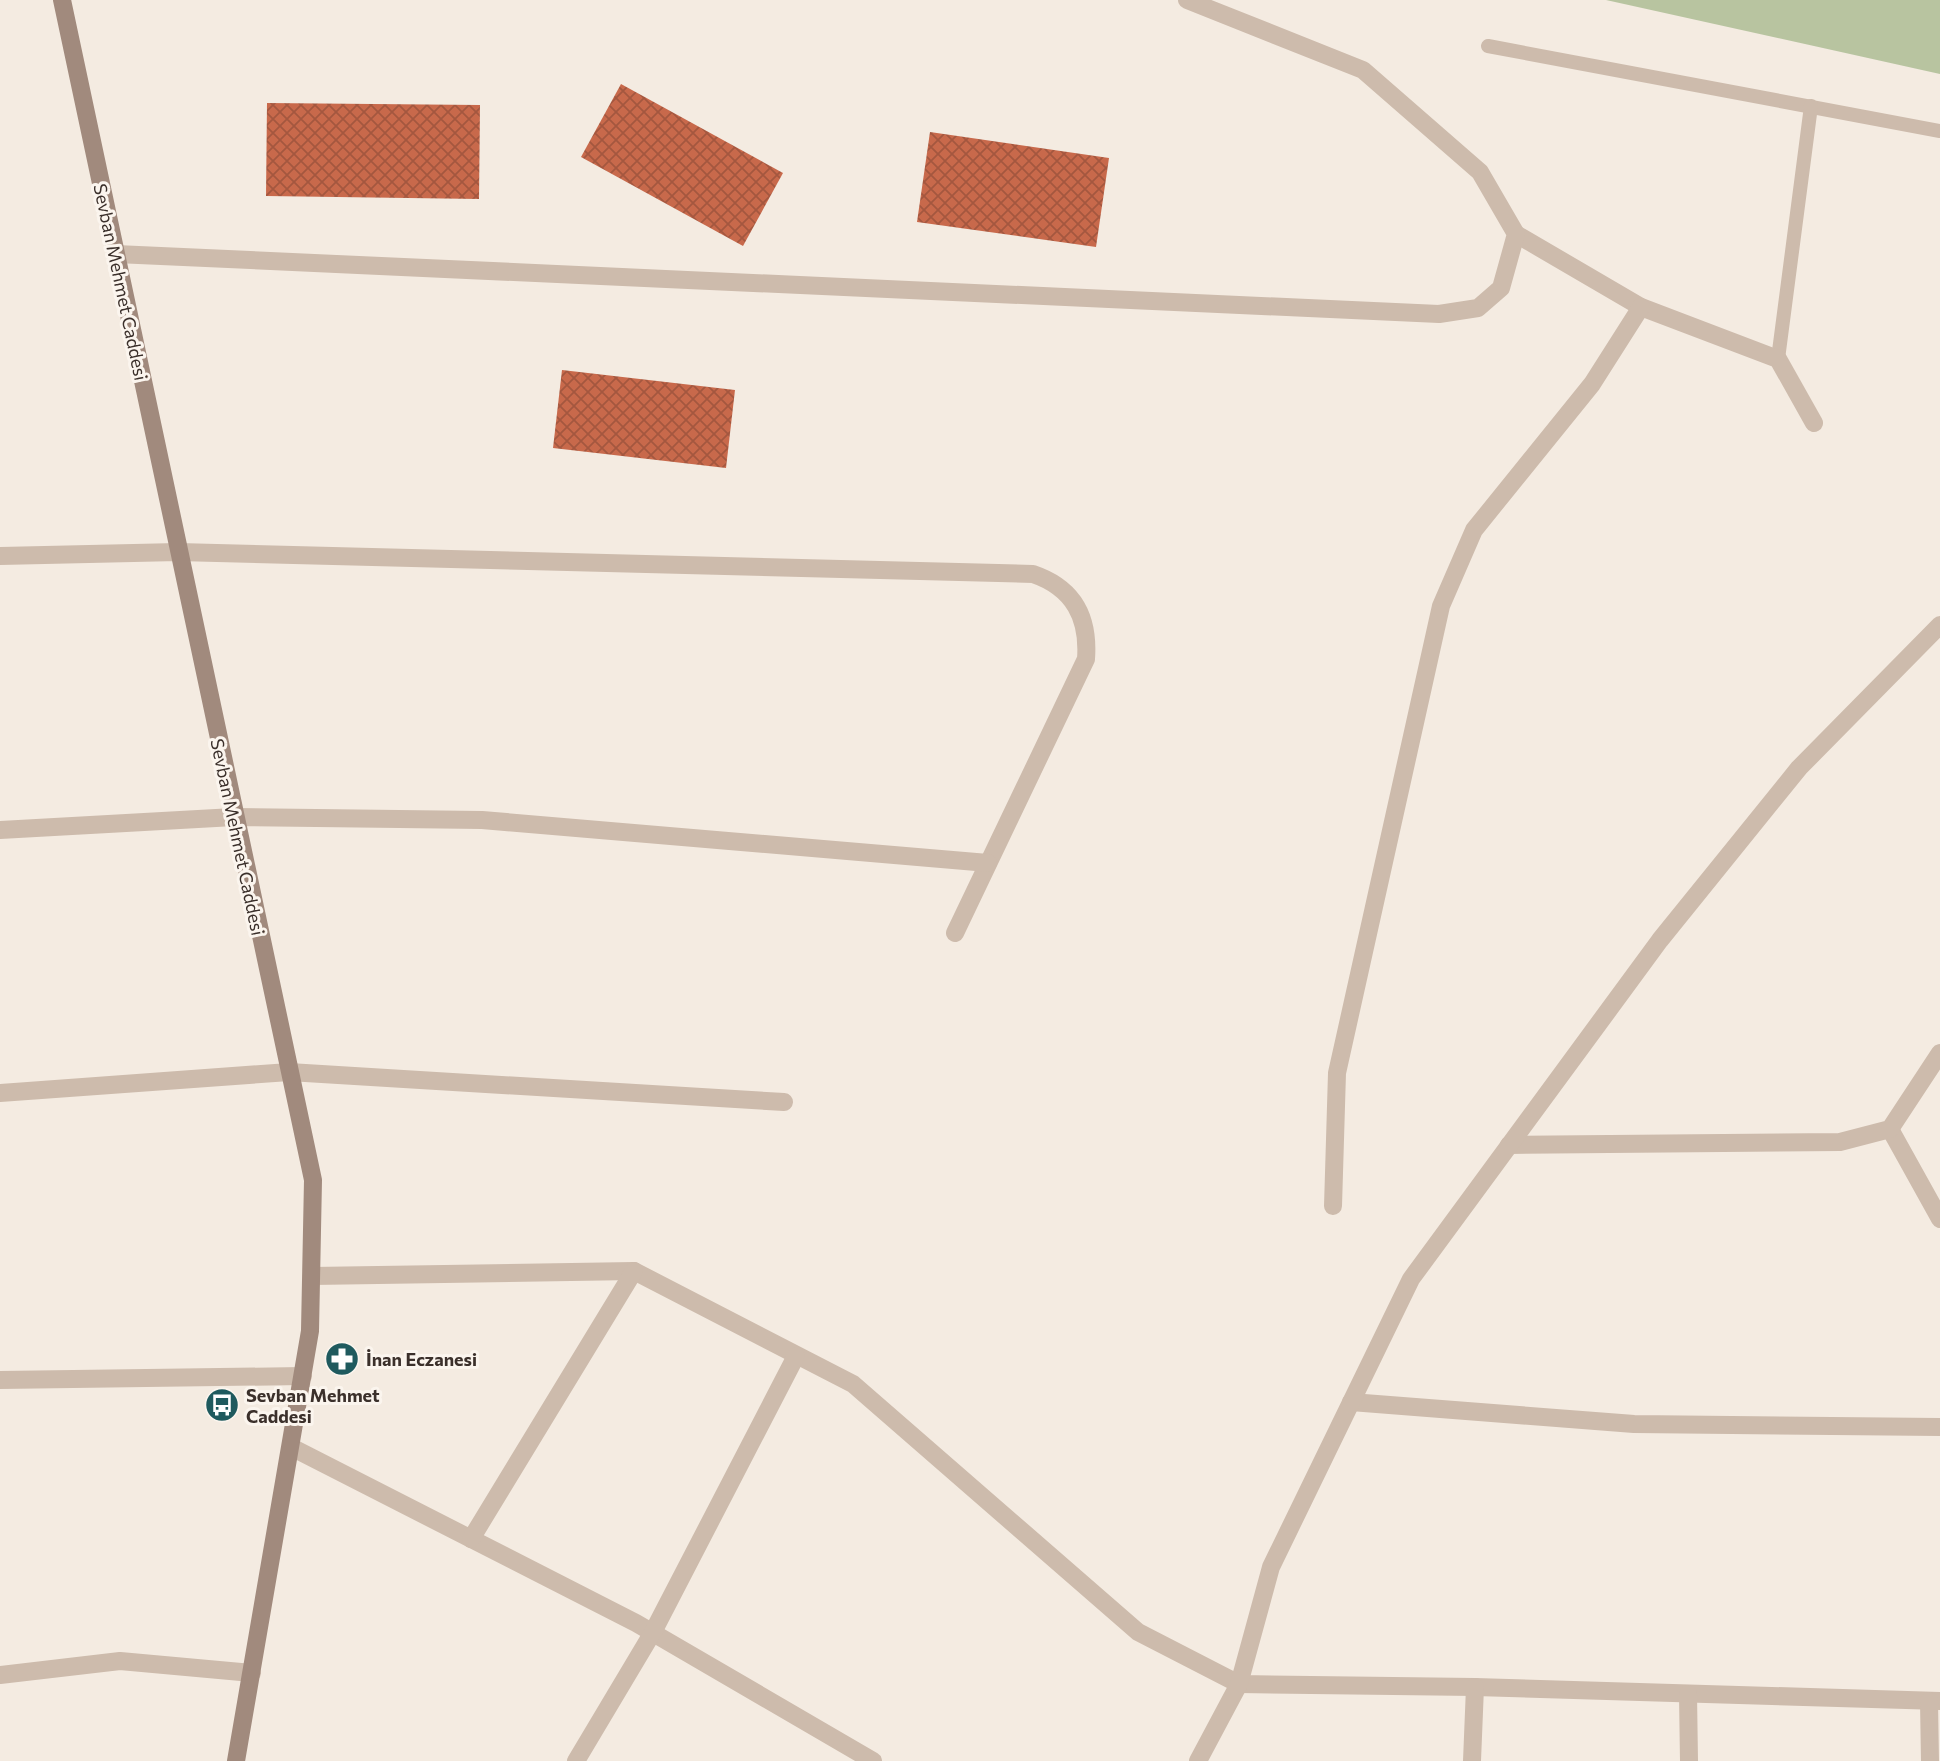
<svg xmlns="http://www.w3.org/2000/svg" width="1940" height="1761" viewBox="0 0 1940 1761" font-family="Commissioner,sans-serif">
  <defs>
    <pattern id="building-cross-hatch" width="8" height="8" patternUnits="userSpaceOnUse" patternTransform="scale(1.75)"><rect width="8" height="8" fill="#c8694b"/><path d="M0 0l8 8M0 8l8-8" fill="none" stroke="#a4573f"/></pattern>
  </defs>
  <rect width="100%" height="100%" fill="#f4ebe1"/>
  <polygon fill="#b8c4a0" points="1606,0 1940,0 1940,74"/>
  <g fill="url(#building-cross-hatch)">
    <polygon points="621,84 783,173 743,246 581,157"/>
    <polygon points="267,103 480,105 479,199 266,196"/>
    <polygon points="930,132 1109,158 1096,247 917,222"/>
    <polygon points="562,370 735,390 726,468 553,448"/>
  </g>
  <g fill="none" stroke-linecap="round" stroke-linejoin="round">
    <g stroke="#cdbbac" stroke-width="14">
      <polyline points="1488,46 1940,131"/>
      <polyline points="1778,359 1811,106"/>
    </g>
    <g stroke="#cdbbac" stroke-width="18">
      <polyline points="1516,234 1641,307 1778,359 1814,423"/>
      <polyline points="116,254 1439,314 1478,308 1501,288 1516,234 1480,172 1363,70 1187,0"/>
      <path d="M 0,556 L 178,552 L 1033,574 C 1074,588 1089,618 1086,659 L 955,933"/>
      <polyline points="0,830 234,817 482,820 988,863"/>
      <polyline points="0,1093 289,1072 784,1102"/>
      <polyline points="1890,1129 1940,1219"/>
      <polyline points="1509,1145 1840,1142 1890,1129 1940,1053"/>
      <polyline points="1333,1206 1337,1073 1441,606 1474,530 1592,384 1641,307"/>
      <polyline points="312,1276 634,1271 853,1384 1138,1632 1239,1684 1475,1687 1940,1701"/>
      <polyline points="0,1380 303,1376"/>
      <polyline points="1351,1402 1634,1424 1940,1427"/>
      <polyline points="291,1447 636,1623 873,1761"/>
      <polyline points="471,1539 634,1271"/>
      <polyline points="0,1675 120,1661 252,1673"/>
      <polyline points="1688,1694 1689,1761"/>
      <polyline points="1929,1701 1930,1761"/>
      <polyline points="576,1761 653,1632 796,1356"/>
      <polyline points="1198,1761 1239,1684 1271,1567 1411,1279 1660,940 1799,768 1940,625"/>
      <polyline points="1472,1761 1475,1687"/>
    </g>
    <polyline stroke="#a18a7d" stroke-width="18" points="62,0 313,1180 310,1331 236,1761"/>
  </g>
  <defs>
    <g id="pharmacy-disc" transform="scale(1.75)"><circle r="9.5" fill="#1f5a5e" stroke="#fbf5ee"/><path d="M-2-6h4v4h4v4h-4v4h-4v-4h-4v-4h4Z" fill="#fff"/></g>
    <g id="bus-disc" transform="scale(1.75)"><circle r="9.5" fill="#1f5a5e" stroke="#fbf5ee"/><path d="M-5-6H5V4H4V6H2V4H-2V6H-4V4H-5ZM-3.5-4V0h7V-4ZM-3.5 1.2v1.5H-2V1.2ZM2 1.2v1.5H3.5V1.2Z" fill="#fff"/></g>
  </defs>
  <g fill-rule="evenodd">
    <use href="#pharmacy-disc" x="342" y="1359"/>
    <use href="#bus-disc" x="222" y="1405"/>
  </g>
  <g text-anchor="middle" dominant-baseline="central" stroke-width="6" stroke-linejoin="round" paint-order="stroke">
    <g font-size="18" fill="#3b302b" stroke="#fbf5ee">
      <text transform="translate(121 282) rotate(78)">Sevban Mehmet Caddesi</text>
      <text transform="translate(238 837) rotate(78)">Sevban Mehmet Caddesi</text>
    </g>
    <g font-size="18" font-weight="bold" fill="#3b302b" stroke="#fbf5ee" text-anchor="start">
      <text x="366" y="1359">İnan Eczanesi</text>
      <text x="246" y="1395">Sevban Mehmet<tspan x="246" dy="21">Caddesi</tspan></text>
    </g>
  </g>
</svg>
